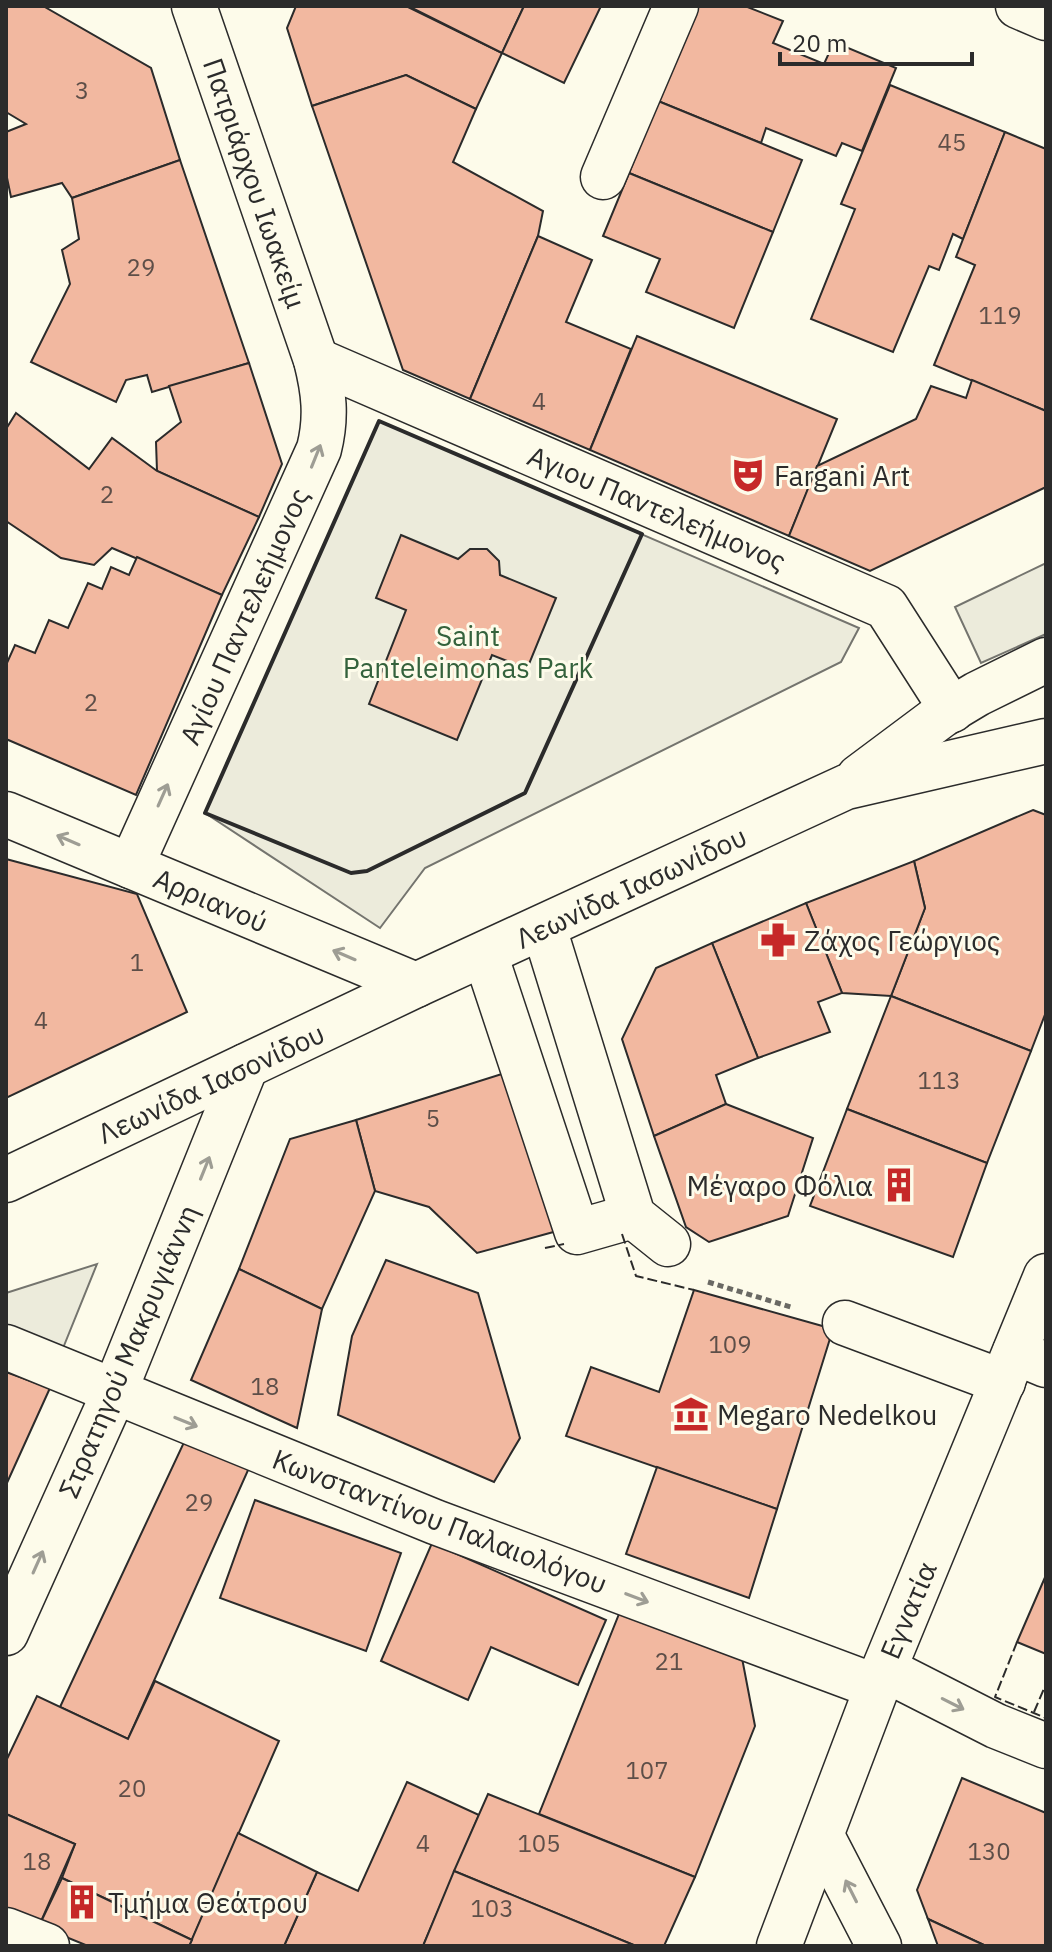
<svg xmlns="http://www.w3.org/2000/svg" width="1052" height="1952" viewBox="0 0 1052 1952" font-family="'IBM Plex Sans',sans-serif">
  <rect width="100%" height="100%" fill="#fdfbea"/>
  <g fill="#ecebdb" stroke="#74746e" stroke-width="2">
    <polygon points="379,421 859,628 841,662 425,868 380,928 205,813"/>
    <polygon points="1046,563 1046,634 981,663 955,607"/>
    <polygon points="97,1264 59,1358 6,1335 6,1293"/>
  </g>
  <g fill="#f2b8a0" stroke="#2b2b2b" stroke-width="2">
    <polygon points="6,6 43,6 151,68 180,160 72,198 62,183 11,197 6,173 6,132 26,124 6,112"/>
    <polygon points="296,6 406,6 502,53 476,109 406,75 312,106 287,28"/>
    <polygon points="408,6 524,6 502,53"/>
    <polygon points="524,6 601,6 564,83 502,53"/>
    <polygon points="697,6 745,6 783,21 773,43 824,64 834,42 896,68 862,151 842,143 836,156 766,128 761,143 658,101"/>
    <polygon points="406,75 476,109 453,162 543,211 538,236 470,399 403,370 312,106"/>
    <polygon points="890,85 1005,132 963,239 953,234 939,270 929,266 893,352 811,319 855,209 841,204"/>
    <polygon points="658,101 802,160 773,232 629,173"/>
    <polygon points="1005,132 1046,149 1046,411 934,365 975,265 956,257"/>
    <polygon points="180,160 249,363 152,392 147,375 126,380 116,402 31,362 70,284 62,250 79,239 72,198"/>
    <polygon points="629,173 773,232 734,328 646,292 660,259 603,236"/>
    <polygon points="538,236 592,260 566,322 631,349 590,450 470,399"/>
    <polygon points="637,336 837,419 789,536 590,450"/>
    <polygon points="249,363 282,464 259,517 157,471 156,442 181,422 169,386"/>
    <polygon points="972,380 1046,411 1046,487 870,571 789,536 817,466 916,419 931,386 966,398"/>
    <polygon points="16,413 89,469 112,438 157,471 259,517 222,595 112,548 94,565 61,558 6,521 6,429"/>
    <polygon points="401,535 458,559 470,549 487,549 499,561 500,575 556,598 527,669 492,655 457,740 369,704 406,610 376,598"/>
    <polygon points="137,557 222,595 136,795 6,739 6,665 15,645 35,653 49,620 68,628 88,583 102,589 111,567 129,575"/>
    <polygon points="1033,810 1046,815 1046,1012 1031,1051 891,996 925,908 914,861"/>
    <polygon points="6,859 137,894 187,1012 6,1098"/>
    <polygon points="914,861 925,908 891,996 842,993 806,903"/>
    <polygon points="806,903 842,993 818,1002 830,1032 758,1058 712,943"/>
    <polygon points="712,943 758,1058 716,1075 726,1104 654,1136 622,1039 656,968"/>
    <polygon points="891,996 1031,1051 987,1163 847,1109"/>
    <polygon points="505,1073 557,1231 477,1253 429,1207 375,1191 356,1120"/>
    <polygon points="726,1104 813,1138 788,1216 709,1242 686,1227 654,1136"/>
    <polygon points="847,1109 987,1163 953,1257 810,1206"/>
    <polygon points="356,1120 375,1191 322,1309 239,1269 290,1139"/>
    <polygon points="386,1260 478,1293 520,1438 494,1482 338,1415 352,1336"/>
    <polygon points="239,1269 322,1309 297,1428 191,1380"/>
    <polygon points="694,1290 833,1329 777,1509 566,1436 591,1367 659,1392"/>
    <polygon points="6,1372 50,1388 6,1485"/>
    <polygon points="186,1438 249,1468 128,1739 60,1707"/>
    <polygon points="657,1467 777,1509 749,1598 626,1554"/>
    <polygon points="255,1500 401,1553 366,1651 220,1598"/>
    <polygon points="432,1543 606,1620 578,1685 491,1647 468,1700 381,1661"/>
    <polygon points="1046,1575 1046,1654 1017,1642"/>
    <polygon points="621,1609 742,1658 755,1726 695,1877 539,1814"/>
    <polygon points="155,1681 279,1741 192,1940 62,1878 75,1844 6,1814 6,1761 37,1696 128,1739"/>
    <polygon points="962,1778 1046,1813 1046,1946 986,1946 928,1919 917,1890"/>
    <polygon points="407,1782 479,1815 423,1946 284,1946 317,1872 358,1891"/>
    <polygon points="488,1794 695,1877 664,1946 636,1946 454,1871"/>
    <polygon points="6,1814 75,1844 39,1926 6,1912"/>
    <polygon points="238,1833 317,1872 284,1946 189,1946"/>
    <polygon points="454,1871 636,1946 423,1946"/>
    <polygon points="62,1878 192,1940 189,1946 88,1946 39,1926"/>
    <polygon points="928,1919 986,1946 938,1946"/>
  </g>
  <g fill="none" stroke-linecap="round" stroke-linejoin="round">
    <g stroke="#2b2b2b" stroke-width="47">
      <g id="minor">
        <polyline points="1018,6 1046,18"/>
        <polyline points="603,177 676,6"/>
        <polyline points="316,360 886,607 952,710"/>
        <polyline points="6,814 416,985"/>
        <path d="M 131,866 L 319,449 C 327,417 324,392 316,360 L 194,6"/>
        <polyline points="544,928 633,1216 668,1244"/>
        <polyline points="485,954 577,1232 633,1216"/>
        <polyline points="845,1323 1003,1382"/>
        <polyline points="6,1347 435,1522 877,1687"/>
        <polyline points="1015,1352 1046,1365"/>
        <polyline points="6,1633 114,1393 246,1066"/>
        <polyline points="884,1669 996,1726 1046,1746"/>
        <polyline points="822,1836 879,1946"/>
        <polyline points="6,1930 47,1946"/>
      </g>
    </g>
    <g stroke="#2b2b2b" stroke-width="47">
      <g id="major">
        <polyline points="859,777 942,715 977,694 1046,660"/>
        <polyline points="6,1180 416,985 846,787 1046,741"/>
        <polyline points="779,1946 884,1669 1046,1276"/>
      </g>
    </g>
    <polyline stroke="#6a6964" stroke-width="5" stroke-dasharray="6 4" stroke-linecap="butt" points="708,1282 794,1308"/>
    <use href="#minor" stroke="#fdfbea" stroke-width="44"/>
    <use href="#major" stroke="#fdfbea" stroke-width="44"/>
    <g stroke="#2b2b2b" stroke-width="2" stroke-dasharray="10 4" stroke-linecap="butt">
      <polyline points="622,1234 636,1276 694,1290"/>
      <polyline points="545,1248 564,1244"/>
      <polyline points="1017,1642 995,1697 1046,1718"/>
      <polyline points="1034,1712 1046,1684"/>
    </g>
    <polygon stroke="#2b2b2b" stroke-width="4" points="379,421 642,534 525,793 367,871 351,873 205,813"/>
  </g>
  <defs><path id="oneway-shaft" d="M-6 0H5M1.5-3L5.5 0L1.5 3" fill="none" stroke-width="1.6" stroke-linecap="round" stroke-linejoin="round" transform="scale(2)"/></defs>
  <g stroke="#9e9d94">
    <use href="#oneway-shaft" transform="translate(316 456) rotate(-68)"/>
    <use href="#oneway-shaft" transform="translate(163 795) rotate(-66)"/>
    <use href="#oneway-shaft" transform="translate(68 840) rotate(-157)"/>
    <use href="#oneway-shaft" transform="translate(344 955) rotate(-157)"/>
    <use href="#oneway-shaft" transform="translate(205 1168) rotate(-68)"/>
    <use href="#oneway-shaft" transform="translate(186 1422) rotate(22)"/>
    <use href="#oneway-shaft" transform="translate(38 1562) rotate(-66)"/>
    <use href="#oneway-shaft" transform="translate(637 1598) rotate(21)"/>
    <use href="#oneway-shaft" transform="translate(953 1704) rotate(27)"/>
    <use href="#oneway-shaft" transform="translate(851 1891) rotate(-117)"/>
  </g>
  <defs>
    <g id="theatre-bare" transform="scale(2.76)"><path d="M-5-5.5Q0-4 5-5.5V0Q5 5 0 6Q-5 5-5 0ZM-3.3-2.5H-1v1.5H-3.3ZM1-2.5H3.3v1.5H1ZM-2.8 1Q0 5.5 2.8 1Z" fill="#c62828" stroke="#fdfbea" stroke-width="2.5" paint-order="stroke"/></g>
    <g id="pharmacy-bare" transform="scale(2.76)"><path d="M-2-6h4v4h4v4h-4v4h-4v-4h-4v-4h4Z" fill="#c62828" stroke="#fdfbea" stroke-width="2.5" paint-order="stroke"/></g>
    <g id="building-bare" transform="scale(2.76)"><path d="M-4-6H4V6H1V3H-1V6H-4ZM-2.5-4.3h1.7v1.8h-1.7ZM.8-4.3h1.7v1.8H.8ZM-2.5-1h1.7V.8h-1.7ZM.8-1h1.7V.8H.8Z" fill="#c62828" stroke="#fdfbea" stroke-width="2.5" paint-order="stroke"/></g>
    <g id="museum-bare" transform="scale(2.76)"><path d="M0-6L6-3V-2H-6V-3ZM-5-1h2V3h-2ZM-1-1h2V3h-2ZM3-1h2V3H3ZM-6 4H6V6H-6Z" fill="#c62828" stroke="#fdfbea" stroke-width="2.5" paint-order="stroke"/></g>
  </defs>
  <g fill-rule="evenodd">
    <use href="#theatre-bare" x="748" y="475"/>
    <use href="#pharmacy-bare" x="778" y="940"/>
    <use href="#building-bare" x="899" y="1185"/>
    <use href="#museum-bare" x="691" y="1414"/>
    <use href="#building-bare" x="82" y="1902"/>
  </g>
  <g text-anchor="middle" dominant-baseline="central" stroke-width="6" stroke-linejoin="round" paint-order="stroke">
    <g font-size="24" fill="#5d4e48">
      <text x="82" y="90">3</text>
      <text x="952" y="142">45</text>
      <text x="141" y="267">29</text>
      <text x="1000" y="315">119</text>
      <text x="539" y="401">4</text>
      <text x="107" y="494">2</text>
      <text x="91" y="702">2</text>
      <text x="137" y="962">1</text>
      <text x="41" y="1020">4</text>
      <text x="939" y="1080">113</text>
      <text x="433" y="1118">5</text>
      <text x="730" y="1344">109</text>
      <text x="265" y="1386">18</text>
      <text x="199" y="1502">29</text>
      <text x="669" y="1661">21</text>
      <text x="647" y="1770">107</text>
      <text x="132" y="1788">20</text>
      <text x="423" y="1843">4</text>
      <text x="539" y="1843">105</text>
      <text x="989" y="1851">130</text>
      <text x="37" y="1861">18</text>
      <text x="492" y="1908">103</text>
    </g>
    <g font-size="28" fill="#2b2b2b" stroke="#fdfbea">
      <text transform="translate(255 183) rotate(71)">Πατριάρχου Ιωακείμ</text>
      <text transform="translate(657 508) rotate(23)">Αγιου Παντελεήμονος</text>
      <text transform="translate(244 616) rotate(-66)">Αγίου Παντελεήμονος</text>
      <text transform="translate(631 887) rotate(-25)">Λεωνίδα Ιασωνίδου</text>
      <text transform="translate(211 900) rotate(23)">Αρριανού</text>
      <text transform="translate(211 1083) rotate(-25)">Λεωνίδα Ιασονίδου</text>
      <text transform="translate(128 1351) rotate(-67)">Στρατηγού Μακρυγιάννη</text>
      <text transform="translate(440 1521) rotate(21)">Κωνσταντίνου Παλαιολόγου</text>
      <text transform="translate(908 1610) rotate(-67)">Εγνατία</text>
    </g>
    <g font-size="28" fill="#2b2b2b" stroke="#fdfbea" text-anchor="start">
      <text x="774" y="475">Fargani Art</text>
      <text x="804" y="940">Ζάχος Γεώργιος</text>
      <text x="873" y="1185" text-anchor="end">Μέγαρο Φόλια</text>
      <text x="717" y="1414">Megaro Nedelkou</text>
      <text x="108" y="1902">Τμήμα Θεάτρου</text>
    </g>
    <g font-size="28" fill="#34623c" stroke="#fdfbea">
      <text x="468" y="635">Saint<tspan x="468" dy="32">Panteleimonas Park</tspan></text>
    </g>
  </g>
  <rect width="1052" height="1952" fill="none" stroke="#2b2b2b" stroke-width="16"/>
  <path d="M780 52v12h192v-12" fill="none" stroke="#2b2b2b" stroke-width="4"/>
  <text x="792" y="52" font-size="24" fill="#2b2b2b" stroke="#fdfbea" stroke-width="6" paint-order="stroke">20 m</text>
</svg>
